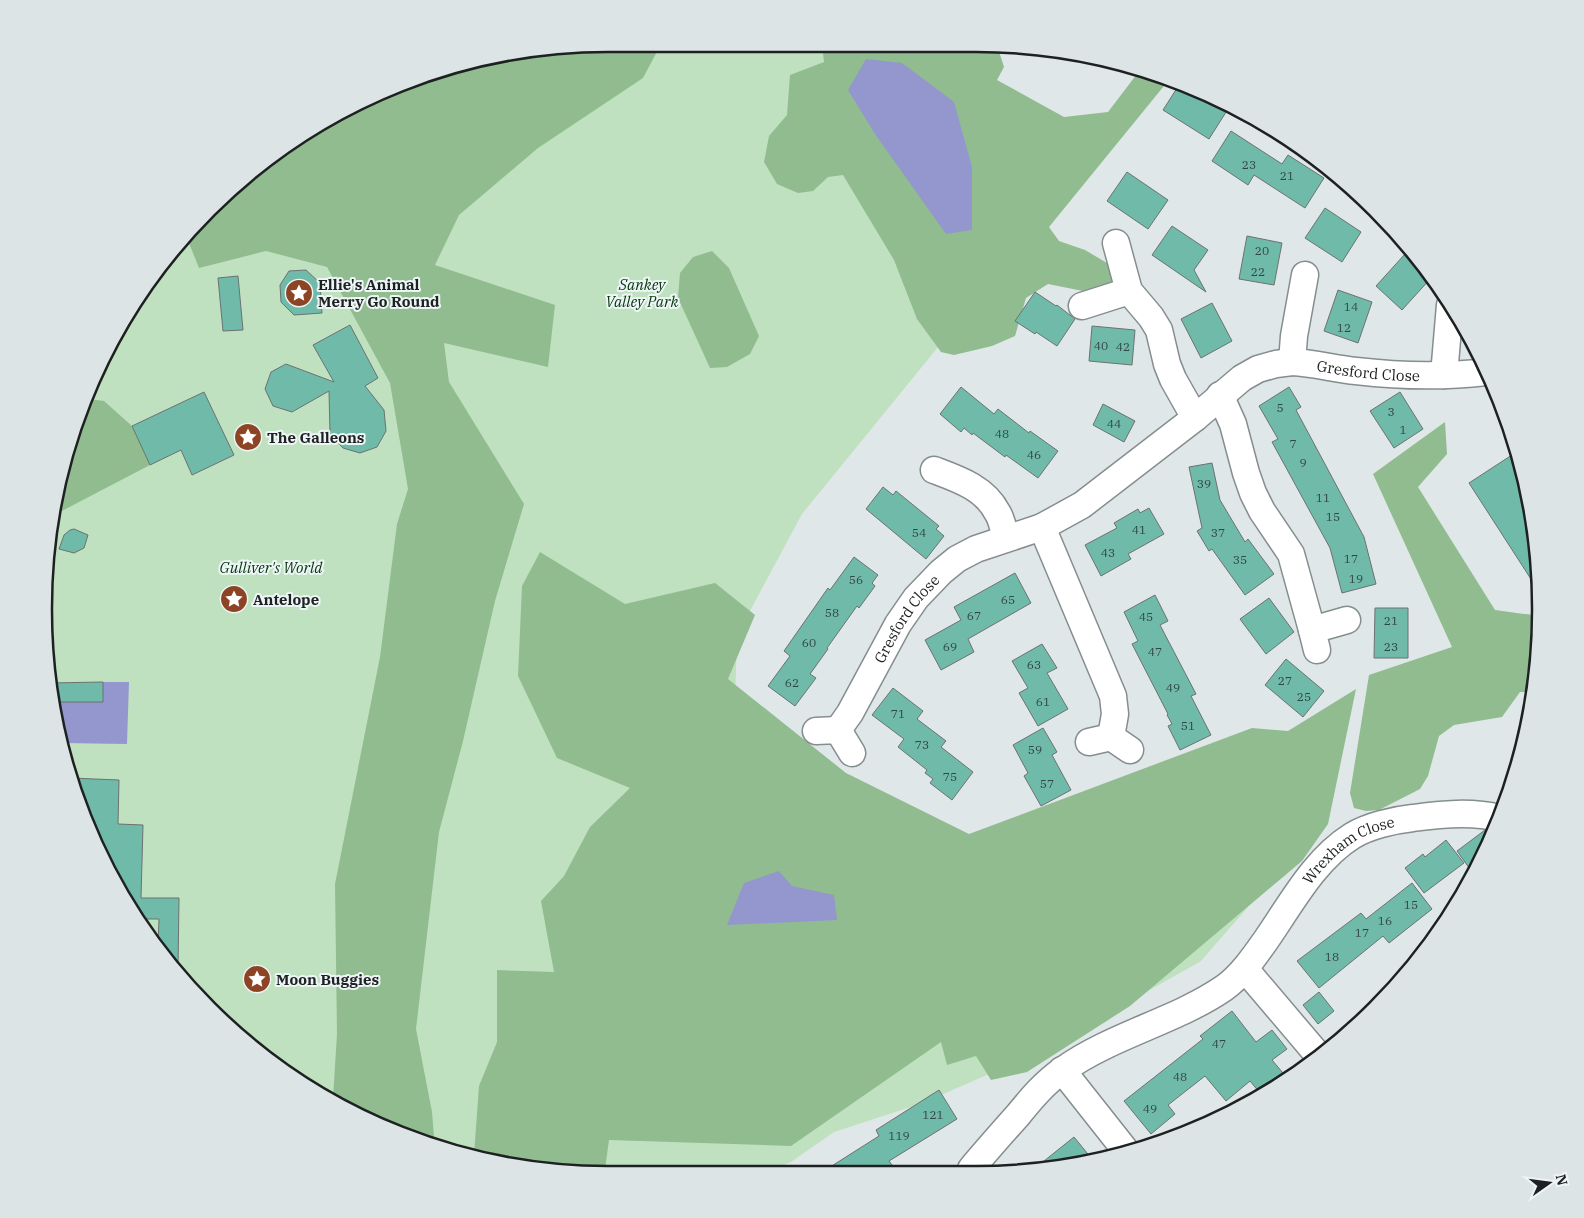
<svg xmlns="http://www.w3.org/2000/svg" width="1584" height="1218" viewBox="0 0 1584 1218" font-family="'IBM Plex Serif',serif">
  <rect width="100%" height="100%" fill="#e0e7e9"/>
  <polygon fill="#bfe1bf" points="609,44 875,45 943,341 802,514 737,635 734,738 945,867 1276,875 1201,961 1040,1052 920,1104 834,1132 791,1162 775,1169 535,1169 427,1144 295,1079 209,1008 139,923 74,790 49,683 44,609 63,463 119,327 209,210 326,120 462,63"/>
  <g fill="#90bc90">
    <polygon points="609,44 661,44 643,78 538,148 459,215 435,265 555,305 548,367 444,343 449,382 524,504 495,601 463,741 439,832 416,1029 432,1112 434,1137 431,1145 333,1098 337,1034 335,884 380,657 397,524 408,489 390,383 327,267 266,251 199,268 187,238 209,210 326,120 462,63"/>
    <polygon points="822,44 997,45 1004,67 997,80 1064,117 1108,112 1140,70 1168,81 1049,227 1059,241 1085,250 1112,266 1112,283 1093,293 1048,284 1026,298 1015,336 992,346 954,355 941,352 917,319 894,260 843,175 828,177 813,191 798,193 777,184 764,162 769,136 787,115 790,75 824,62"/>
    <polygon points="712,251 729,268 759,336 750,354 727,367 710,368 678,298 680,273 693,257"/>
    <polygon points="89,399 104,401 132,426 150,465 56,514 63,463"/>
    <polygon points="1445,422 1447,454 1418,487 1495,610 1540,616 1532,692 1520,692 1502,717 1454,725 1439,736 1428,776 1420,789 1379,810 1366,811 1354,808 1350,793 1369,675 1452,647 1373,474"/>
    <polygon points="540,552 625,604 715,583 755,615 728,679 846,773 969,834 1252,728 1288,731 1356,689 1328,824 1302,861 1130,1006 1027,1072 991,1080 976,1056 947,1065 941,1042 791,1146 609,1140 605,1169 535,1169 474,1155 479,1086 497,1042 497,970 554,972 541,901 564,876 590,827 630,788 557,758 518,676 522,586"/>
  </g>
  <g fill="#9397cd">
    <polygon points="866,59 902,63 954,102 972,167 972,230 946,234 875,134 848,90"/>
    <polygon points="103,682 129,682 127,744 63,743 53,702 102,702"/>
    <polygon points="779,871 792,886 834,895 837,920 727,925 744,883"/>
  </g>
  <g fill="#70baaa" stroke="#6c7271">
    <polygon points="1179,85 1209,96 1228,109 1209,139 1163,110"/>
    <polygon points="1231,131 1282,164 1288,155 1324,178 1305,208 1254,175 1248,185 1212,161"/>
    <polygon points="1127,172 1168,200 1148,229 1107,201"/>
    <polygon points="1325,208 1361,232 1342,262 1305,238"/>
    <polygon points="1172,226 1208,250 1194,270 1206,292 1152,255"/>
    <polygon points="1247,236 1282,243 1274,285 1239,279"/>
    <polygon points="1405,254 1431,278 1402,310 1376,286"/>
    <polygon points="306,270 320,283 322,313 294,315 281,302 280,285 289,271"/>
    <polygon points="238,276 243,330 223,331 218,278"/>
    <polygon points="1338,290 1372,302 1358,343 1324,331"/>
    <polygon points="1035,292 1056,306 1057,305 1075,319 1057,346 1036,332 1035,334 1015,321"/>
    <polygon points="1212,303 1232,341 1201,358 1181,319"/>
    <polygon points="350,325 378,378 365,386 384,410 386,431 377,447 360,453 343,448 330,434 329,391 292,412 273,406 265,389 271,372 286,364 334,382 313,345"/>
    <polygon points="1092,326 1135,330 1132,365 1089,361"/>
    <polygon points="961,387 994,414 998,409 1029,433 1030,431 1058,451 1038,478 1006,455 1005,457 973,433 972,435 964,428 961,432 940,414"/>
    <polygon points="1289,387 1301,407 1296,410 1364,537 1376,584 1342,593 1330,548 1272,442 1278,439 1259,406"/>
    <polygon points="204,392 234,455 192,475 181,450 150,465 132,426"/>
    <polygon points="1400,392 1423,429 1394,448 1370,411"/>
    <polygon points="1103,404 1135,421 1124,442 1093,425"/>
    <polygon points="1515,453 1529,499 1538,590 1469,483"/>
    <polygon points="1212,463 1220,500 1245,542 1248,539 1274,574 1245,595 1212,549 1209,551 1197,531 1202,528 1189,467"/>
    <polygon points="883,487 893,495 896,491 939,526 936,529 944,536 926,559 866,509"/>
    <polygon points="1149,508 1164,534 1128,554 1131,559 1101,576 1085,545 1117,528 1114,523 1138,509 1140,513"/>
    <polygon points="74,529 88,535 84,548 74,553 59,549 64,535 70,530"/>
    <polygon points="854,557 878,575 872,583 875,586 859,608 857,606 827,648 828,649 810,674 816,678 795,706 768,686 790,656 784,651 828,588 830,590"/>
    <polygon points="1015,573 1031,603 968,639 974,652 941,670 925,640 961,620 954,607"/>
    <polygon points="1155,595 1168,621 1160,625 1196,694 1191,696 1211,735 1180,750 1168,726 1172,724 1167,715 1168,714 1132,644 1138,641 1124,612"/>
    <polygon points="1269,598 1294,632 1266,654 1240,619"/>
    <polygon points="1375,608 1408,608 1408,658 1374,658"/>
    <polygon points="1042,644 1057,668 1047,673 1068,709 1038,726 1019,693 1028,688 1012,661"/>
    <polygon points="1286,659 1324,691 1303,717 1265,685"/>
    <polygon points="103,682 103,702 53,702 49,683"/>
    <polygon points="893,688 923,711 917,719 946,741 941,747 973,772 952,800 930,783 933,779 925,773 927,770 898,747 904,739 872,715"/>
    <polygon points="1043,728 1057,752 1052,755 1071,790 1041,806 1024,776 1028,773 1013,745"/>
    <polygon points="71,778 119,780 118,824 143,825 141,898 179,898 178,970 158,946 159,919 140,919 139,923 74,790"/>
    <polygon points="1485,830 1494,832 1472,872 1457,851"/>
    <polygon points="1446,840 1464,863 1424,893 1405,868 1423,854 1425,857"/>
    <polygon points="1412,883 1432,909 1389,943 1383,936 1319,988 1297,961 1361,913 1366,919"/>
    <polygon points="1319,992 1334,1011 1318,1024 1303,1005"/>
    <polygon points="1232,1011 1256,1042 1272,1030 1287,1049 1272,1060 1288,1079 1260,1093 1250,1081 1226,1101 1205,1076 1168,1105 1175,1114 1151,1134 1124,1101 1203,1039 1200,1036"/>
    <polygon points="939,1090 957,1119 889,1161 895,1169 827,1169 879,1136 876,1130"/>
    <polygon points="1074,1137 1092,1159 1048,1169 1034,1169"/>
  </g>
  <g fill="none" stroke-linecap="round" stroke-linejoin="round">
    <g stroke="#868d8e" stroke-width="29">
      <g id="minor">
        <polyline points="1116,243 1129,291 1151,317 1159,330 1167,364 1173,379 1195,418"/>
        <path id="s1" d="M 1305,275 L 1294,336 L 1292,362 C 1314,363 1335,369 1356,371 C 1399,376 1444,377 1486,372"/>
        <polyline points="1082,306 1129,291"/>
        <polyline points="1444,375 1450,305"/>
        <polyline points="1220,395 1233,424 1246,473 1253,493 1262,511 1291,554 1312,630"/>
        <path d="M 934,470 C 958,479 985,488 997,512 C 1002,519 1003,529 1006,538"/>
        <polyline points="1042,527 1113,696 1115,714 1111,737"/>
        <polyline points="1317,650 1312,630 1347,620"/>
        <path id="s2" d="M 838,730 L 850,713 L 898,624 L 916,598 L 941,572 L 957,559 L 976,549 L 1042,527 L 1082,505 L 1195,418 L 1242,378 L 1258,369 L 1276,364 L 1292,362"/>
        <polyline points="816,731 838,730 852,753"/>
        <polyline points="1089,742 1111,737 1130,750"/>
        <polyline points="1245,969 1318,1055"/>
        <polyline points="1062,1070 1126,1151"/>
        <path id="s3" d="M 971,1169 C 986,1151 1002,1133 1018,1115 C 1031,1099 1045,1082 1063,1070 C 1112,1035 1176,1021 1224,988 C 1241,976 1254,957 1266,940 C 1291,904 1314,860 1352,836 C 1368,826 1394,820 1413,818 C 1441,814 1472,811 1499,818"/>
      </g>
    </g>
    <use href="#minor" stroke="#fff" stroke-width="26"/>
  </g>
  <defs>
    <g id="sight-disc" transform="scale(1.4375)"><circle r="9.5" fill="#8d4425" stroke="#edf5f6"/><path d="M0-6L1.8-2.2L6-1.7L2.9 1.2L3.7 5.4L0 3.3L-3.7 5.4L-2.9 1.2L-6-1.7L-1.8-2.2Z" fill="#fff"/></g>
  </defs>
  <g fill-rule="evenodd">
    <use href="#sight-disc" x="299" y="293"/>
    <use href="#sight-disc" x="248" y="437"/>
    <use href="#sight-disc" x="234" y="599"/>
    <use href="#sight-disc" x="257" y="979"/>
  </g>
  <g text-anchor="middle" dominant-baseline="central" stroke-width="4" stroke-linejoin="round" paint-order="stroke">
    <g font-size="12" fill="#324743">
      <text x="1249" y="164">23</text>
      <text x="1287" y="175">21</text>
      <text x="1262" y="250">20</text>
      <text x="1258" y="271">22</text>
      <text x="1351" y="306">14</text>
      <text x="1344" y="327">12</text>
      <text x="1101" y="345">40</text>
      <text x="1123" y="346">42</text>
      <text x="1280" y="407">5</text>
      <text x="1391" y="411">3</text>
      <text x="1114" y="423">44</text>
      <text x="1403" y="429">1</text>
      <text x="1002" y="433">48</text>
      <text x="1293" y="443">7</text>
      <text x="1034" y="454">46</text>
      <text x="1303" y="462">9</text>
      <text x="1204" y="483">39</text>
      <text x="1323" y="497">11</text>
      <text x="1333" y="516">15</text>
      <text x="1139" y="529">41</text>
      <text x="919" y="532">54</text>
      <text x="1218" y="532">37</text>
      <text x="1108" y="552">43</text>
      <text x="1351" y="558">17</text>
      <text x="1240" y="559">35</text>
      <text x="1356" y="578">19</text>
      <text x="856" y="579">56</text>
      <text x="1008" y="599">65</text>
      <text x="832" y="612">58</text>
      <text x="974" y="615">67</text>
      <text x="1146" y="616">45</text>
      <text x="1391" y="620">21</text>
      <text x="809" y="642">60</text>
      <text x="950" y="646">69</text>
      <text x="1391" y="646">23</text>
      <text x="1155" y="651">47</text>
      <text x="1034" y="664">63</text>
      <text x="1285" y="680">27</text>
      <text x="792" y="682">62</text>
      <text x="1173" y="687">49</text>
      <text x="1304" y="696">25</text>
      <text x="1043" y="701">61</text>
      <text x="898" y="713">71</text>
      <text x="1188" y="725">51</text>
      <text x="922" y="744">73</text>
      <text x="1035" y="749">59</text>
      <text x="950" y="776">75</text>
      <text x="1047" y="783">57</text>
      <text x="1411" y="904">15</text>
      <text x="1385" y="920">16</text>
      <text x="1362" y="932">17</text>
      <text x="1332" y="956">18</text>
      <text x="1219" y="1043">47</text>
      <text x="1180" y="1076">48</text>
      <text x="1150" y="1108">49</text>
      <text x="933" y="1114">121</text>
      <text x="899" y="1135">119</text>
    </g>
    <g font-size="15" font-weight="bold" fill="#1e2121" stroke="#edf5f6" text-anchor="start">
      <text x="318" y="284">Ellie's Animal<tspan x="318" dy="17">Merry Go Round</tspan></text>
      <text x="267" y="437">The Galleons</text>
      <text x="253" y="599">Antelope</text>
      <text x="276" y="979">Moon Buggies</text>
    </g>
    <g font-size="15" font-style="italic" fill="#06370c" stroke="#edf5f6">
      <text x="642" y="284">Sankey<tspan x="642" dy="17">Valley Park</tspan></text>
      <text x="271" y="567">Gulliver's World</text>
    </g>
    <g font-size="15" fill="#1e2121" stroke="#edf5f6">
      <text stroke="none"><textPath href="#s1" startOffset="165">Gresford Close</textPath></text>
      <text stroke="none"><textPath href="#s2" startOffset="131">Gresford Close</textPath></text>
      <text stroke="none"><textPath href="#s3" startOffset="506">Wrexham Close</textPath></text>
    </g>
  </g>
  <path d="M0 0H1584V1218H0ZM608 52H976A556 556 0 0 1 1532 608V610A556 556 0 0 1 976 1166H608A556 556 0 0 1 52 610V608A556 556 0 0 1 608 52Z" fill="#dce4e5" fill-rule="evenodd"/>
  <path fill="none" stroke="#1e2121" stroke-width="2.5" d="M608 52H976A556 556 0 0 1 1532 608V610A556 556 0 0 1 976 1166H608A556 556 0 0 1 52 610V608A556 556 0 0 1 608 52Z"/>
  <g transform="translate(1549 1183) rotate(76)" stroke="#edf5f6" stroke-width="4" paint-order="stroke">
  <path d="M0-4L9 19L0 12L-9 19Z" fill="#1e2121"/>
  <text y="-8" font-size="14" font-weight="bold" text-anchor="middle" fill="#1e2121">N</text>
  </g>
</svg>
